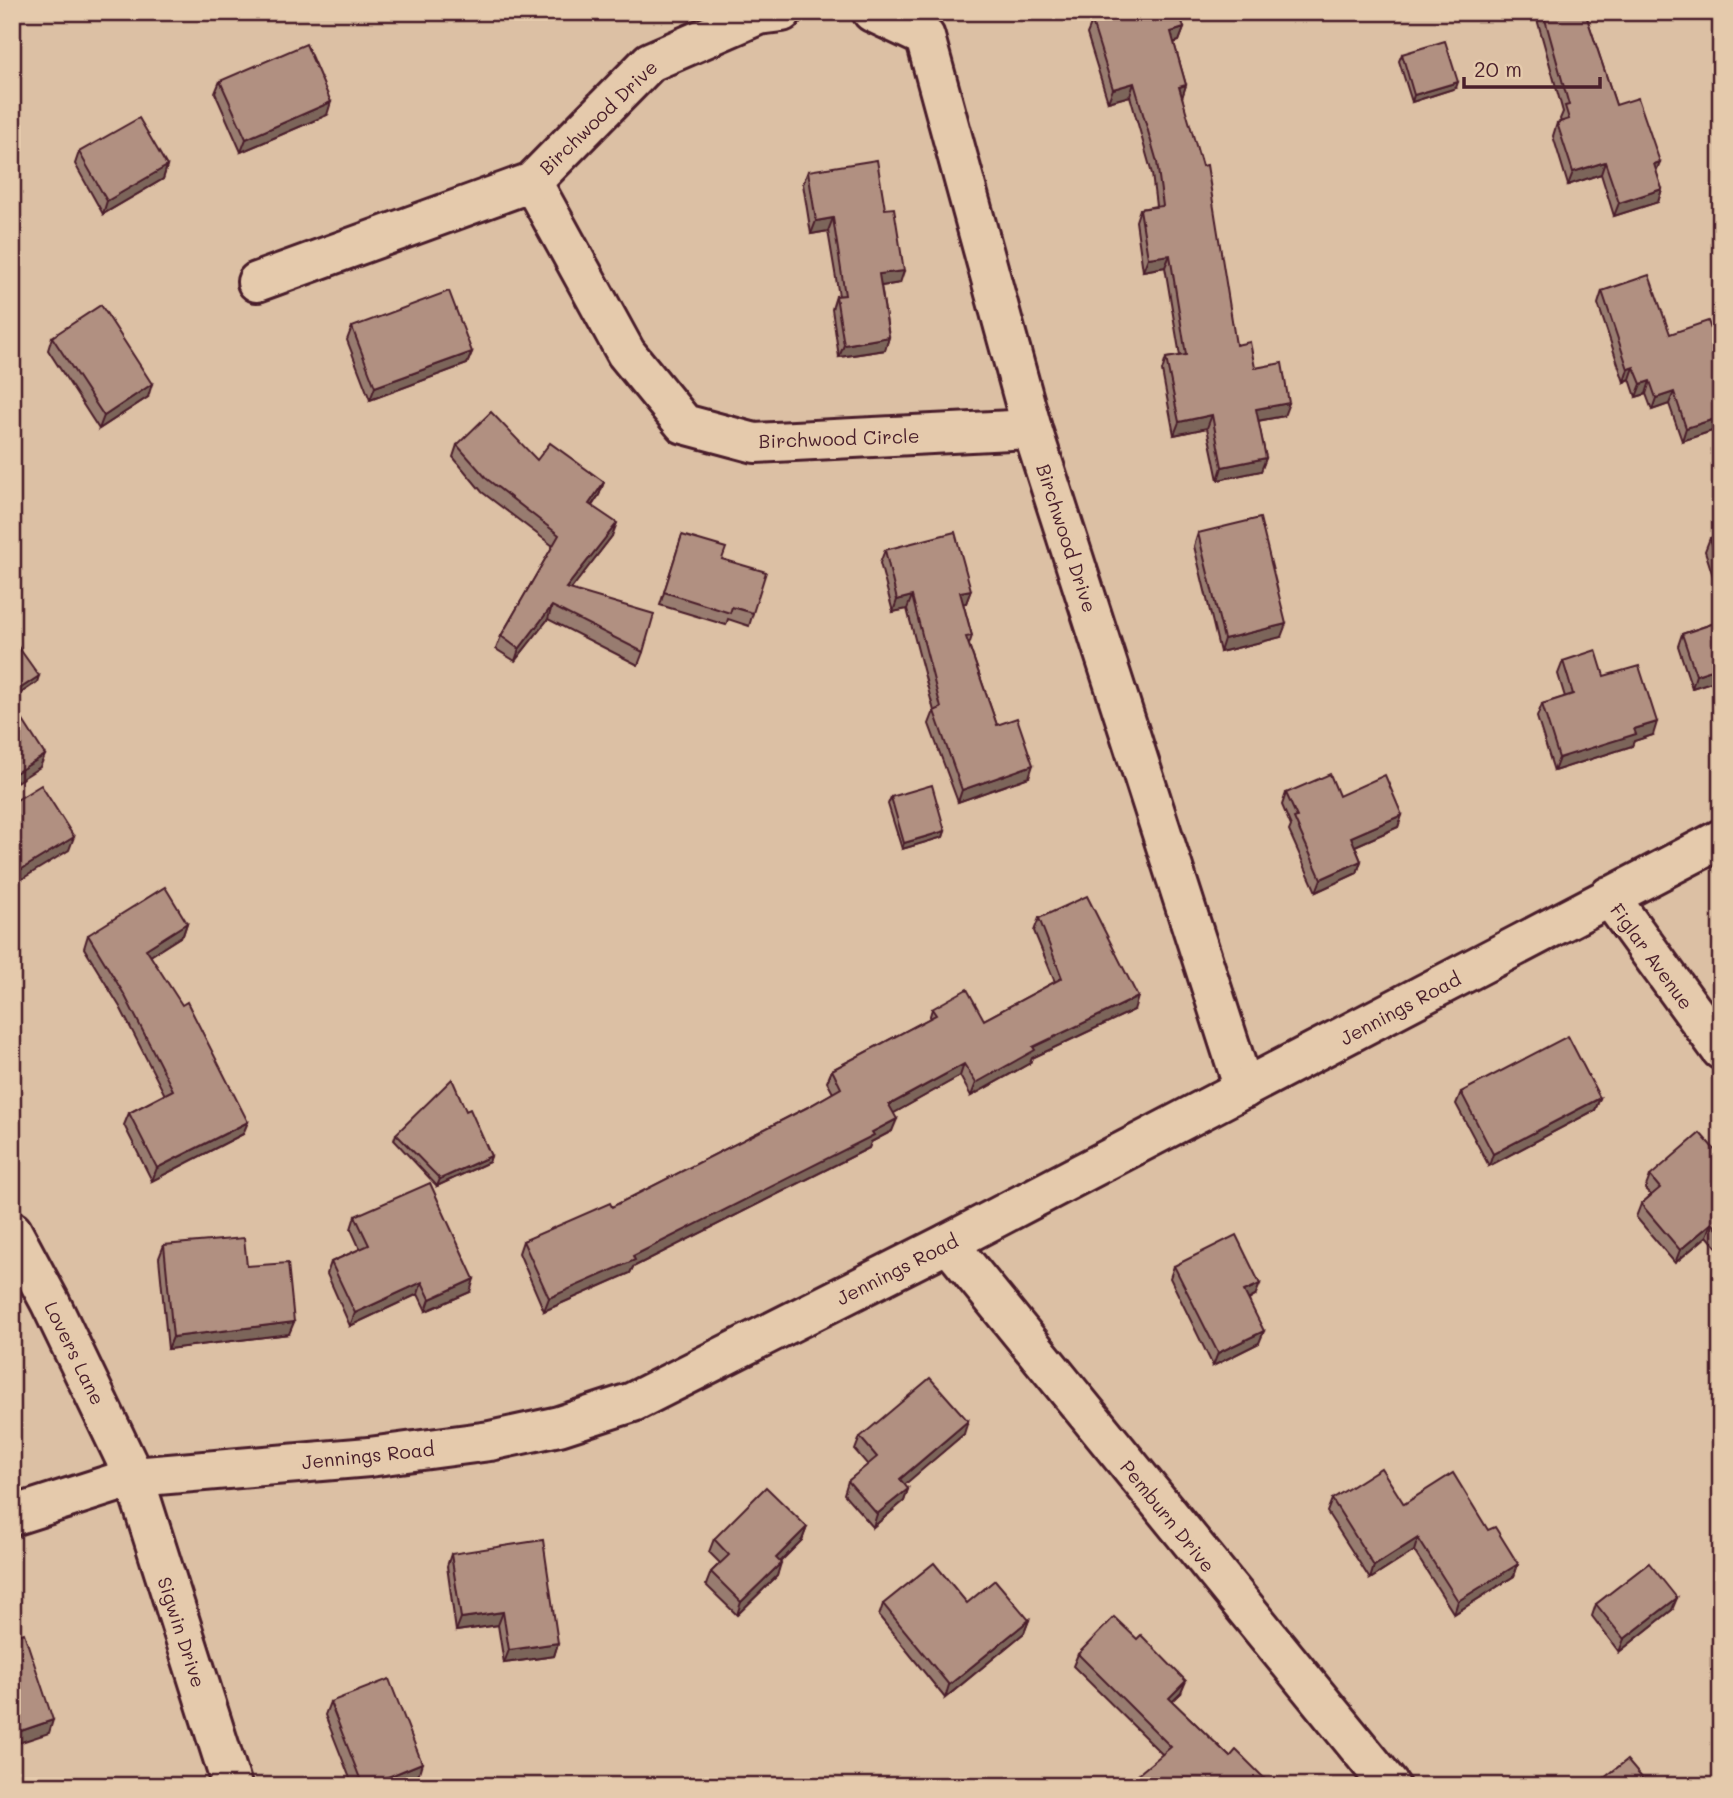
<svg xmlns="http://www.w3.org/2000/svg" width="1733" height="1798" viewBox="0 0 1733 1798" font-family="Mali,sans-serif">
  <rect width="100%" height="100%" fill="#dcc0a4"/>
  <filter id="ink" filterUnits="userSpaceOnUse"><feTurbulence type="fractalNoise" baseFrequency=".0143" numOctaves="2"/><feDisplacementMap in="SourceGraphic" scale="14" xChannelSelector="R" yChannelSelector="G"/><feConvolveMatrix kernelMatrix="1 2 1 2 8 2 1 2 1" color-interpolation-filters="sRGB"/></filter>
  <g filter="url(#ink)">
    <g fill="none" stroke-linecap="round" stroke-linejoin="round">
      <g stroke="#4a1f2b" stroke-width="44">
        <g id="minor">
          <polyline points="872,12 925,37 1032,429 1244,1089"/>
          <polyline points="532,182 626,353 684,424 755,443 1032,429"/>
          <polyline points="257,282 532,182 650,62 758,15 782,12"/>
          <polyline points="1609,896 1721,1050"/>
          <polyline points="12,1231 50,1302 134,1477 232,1786"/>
          <polyline points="948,1243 1390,1786"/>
        </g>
      </g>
      <g stroke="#4a1f2b" stroke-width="44">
        <polyline id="tertiary" points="12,1516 134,1477 369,1457 490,1441 559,1426 633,1402 948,1243 1721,839"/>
      </g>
      <use href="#minor" stroke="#e5caac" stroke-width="38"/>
      <use href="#tertiary" stroke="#e5caac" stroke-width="38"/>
    </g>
    <g fill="#987c6f" stroke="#4a1f2b" stroke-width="2">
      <polygon points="1103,12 1179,12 1184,28 1179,41 1174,43 1186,85 1182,97 1236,345 1255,368 1284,416 1258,421 1266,458 1261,471 1218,480 1207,428 1174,435 1162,371 1166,358 1180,356 1165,267 1143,271 1136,221 1140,209 1156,206 1152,174 1130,96 1108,102 1087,34 1092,22 1104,18"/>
      <polygon points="1535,12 1585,12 1616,105 1656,171 1662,189 1658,202 1614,216 1601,174 1568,185 1553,136 1557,123 1561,122 1560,119 1563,112"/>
      <polygon points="1402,54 1456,88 1412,102 1399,61"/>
      <polygon points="220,81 327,115 241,152 215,93"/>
      <polygon points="79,152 167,166 163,179 103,214 75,164"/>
      <polygon points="808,171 885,209 900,283 881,286 889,337 885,350 839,357 832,309 836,296 839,296 828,231 811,234 803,184"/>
      <polygon points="1602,291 1670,334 1721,357 1721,428 1682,441 1669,404 1652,410 1646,394 1636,397 1630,379 1624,382 1598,304"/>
      <polygon points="352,327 472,352 467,364 370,400 347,340"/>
      <polygon points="52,337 148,397 99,429 48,350"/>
      <polygon points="457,445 537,460 604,482 599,495 592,506 612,536 571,589 643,652 638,665 548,619 515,661 496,649 501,636 553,546 482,492 453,457"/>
      <polygon points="1198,533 1281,637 1220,652 1194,546"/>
      <polygon points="682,535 722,559 753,613 749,626 728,619 726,625 660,605"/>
      <polygon points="1721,535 1721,601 1705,551 1710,538"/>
      <polygon points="885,550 971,590 966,603 963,603 972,636 969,645 997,725 1029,777 958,802 929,724 934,711 907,609 893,612 880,563"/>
      <polygon points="1721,621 1721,679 1692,688 1678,646 1682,634"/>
      <polygon points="1563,661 1604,676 1653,735 1634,741 1632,746 1554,771 1537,717 1542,704 1565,697 1558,674"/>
      <polygon points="1286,793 1339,796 1402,815 1398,827 1355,846 1361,861 1357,873 1316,892 1289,831 1291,826 1282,805"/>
      <polygon points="891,797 945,831 943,837 902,849 888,804"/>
      <polygon points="1039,918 1134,1010 1032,1058 1030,1063 971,1096 960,1076 894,1113 892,1131 871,1142 869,1148 633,1267 630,1273 544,1311 519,1253 523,1241 612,1207 808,1107 833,1093 827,1082 832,1070 929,1019 932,1009 984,1020 1055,982 1034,931"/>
      <polygon points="187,923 183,935 150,956 243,1134 152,1181 124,1125 129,1113 165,1095 120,1007 84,948 88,935"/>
      <polygon points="1461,1092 1600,1098 1595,1110 1489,1166 1456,1104"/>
      <polygon points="466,1111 491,1156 489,1162 437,1186 394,1140 396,1134"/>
      <polygon points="1721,1157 1721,1252 1707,1236 1675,1263 1636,1217 1641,1204 1651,1195 1645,1189 1650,1176"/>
      <polygon points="355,1216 470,1292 426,1311 418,1294 350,1326 327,1274 331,1262 360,1249 351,1229"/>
      <polygon points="164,1245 247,1266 289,1334 168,1349 159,1258"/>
      <polygon points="1174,1266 1255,1296 1249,1300 1259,1343 1213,1366 1170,1278"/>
      <polygon points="964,1434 904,1484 908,1489 904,1501 873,1527 844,1494 848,1481 868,1465 855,1450 860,1437"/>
      <polygon points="1332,1499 1404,1504 1488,1530 1518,1564 1514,1576 1454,1614 1414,1551 1370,1579 1327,1512"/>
      <polygon points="807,1527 802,1540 780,1562 777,1576 737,1615 706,1585 711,1572 720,1563 709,1552 714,1539"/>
      <polygon points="451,1554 558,1643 554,1656 504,1663 498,1625 456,1631 447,1566"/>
      <polygon points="967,1603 1029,1620 1024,1633 945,1698 879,1616 883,1604"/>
      <polygon points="1596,1604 1672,1610 1619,1652 1592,1616"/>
      <polygon points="1078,1654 1181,1693 1172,1701 1230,1757 1272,1786 1162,1754 1073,1666"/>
      <polygon points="330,1702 418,1776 393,1786 353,1786 325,1715"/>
    </g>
    <g fill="#7c655a" stroke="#4a1f2b" stroke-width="2">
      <polygon points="1184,28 1179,41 1166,45 1171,32"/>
      <polygon points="1458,82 1456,88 1412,102 1414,95"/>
      <polygon points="1134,83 1130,96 1108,102 1113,89"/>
      <polygon points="1186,85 1182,98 1179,87"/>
      <polygon points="331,102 327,115 241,152 246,139"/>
      <polygon points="1605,162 1601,174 1568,185 1573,172"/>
      <polygon points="1660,162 1655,174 1654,164"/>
      <polygon points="167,166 163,179 103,214 107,201"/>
      <polygon points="1662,189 1658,202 1614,216 1619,203"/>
      <polygon points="833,218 828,231 811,234 816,221"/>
      <polygon points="1170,255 1165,267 1143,271 1148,258"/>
      <polygon points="904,271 900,283 875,287 879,274"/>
      <polygon points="889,337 885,350 839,357 844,345"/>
      <polygon points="472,352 467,364 370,400 375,387"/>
      <polygon points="1634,367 1630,379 1624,382 1628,369"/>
      <polygon points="1650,381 1646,394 1636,397 1641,384"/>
      <polygon points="152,384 148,397 99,429 104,416"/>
      <polygon points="1674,392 1669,404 1652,410 1656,398"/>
      <polygon points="1289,403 1284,416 1251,422 1256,409"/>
      <polygon points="1212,415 1207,428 1174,435 1179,422"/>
      <polygon points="1721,417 1721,428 1682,441 1686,428"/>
      <polygon points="1266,458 1261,471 1218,480 1222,467"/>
      <polygon points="604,482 599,495 584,516 589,504"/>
      <polygon points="617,523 612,536 562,601 566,588"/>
      <polygon points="971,590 966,603 956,605 960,592"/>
      <polygon points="912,596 907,609 893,612 897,600"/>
      <polygon points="552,606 548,619 515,661 519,649"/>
      <polygon points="1286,624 1281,637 1220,652 1224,639"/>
      <polygon points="1721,667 1721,679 1692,688 1696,675"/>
      <polygon points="39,676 37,682 12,699 12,694"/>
      <polygon points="1657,722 1653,735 1634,741 1632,746 1554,771 1559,758 1634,729"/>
      <polygon points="45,755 40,767 12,785 12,775"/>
      <polygon points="1033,765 1029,777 958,802 962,790"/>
      <polygon points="1402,815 1398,827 1346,850 1351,837"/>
      <polygon points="945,831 943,837 902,849 904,843"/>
      <polygon points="74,837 69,850 12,885 12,875"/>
      <polygon points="1361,861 1357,873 1316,892 1321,879"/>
      <polygon points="187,923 183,935 141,962 146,949"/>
      <polygon points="1138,997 1134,1010 1032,1058 1030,1063 971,1096 976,1083 1033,1047"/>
      <polygon points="964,1064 960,1076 885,1118 889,1105"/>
      <polygon points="1600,1098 1595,1110 1489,1166 1493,1154"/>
      <polygon points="897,1119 892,1131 871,1142 869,1148 633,1267 630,1273 544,1311 549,1298 633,1256"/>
      <polygon points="248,1122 243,1134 152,1181 157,1168"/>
      <polygon points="491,1156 489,1162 437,1186 440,1179"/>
      <polygon points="1712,1223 1707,1236 1675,1263 1680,1250"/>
      <polygon points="474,1279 470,1292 426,1311 430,1299"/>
      <polygon points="422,1282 418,1294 350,1326 355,1313"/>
      <polygon points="1260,1284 1255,1296 1240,1304 1244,1291"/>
      <polygon points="294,1322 289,1334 168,1349 173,1337"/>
      <polygon points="1264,1331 1259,1343 1213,1366 1218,1353"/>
      <polygon points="968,1421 964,1434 896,1492 900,1479"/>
      <polygon points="908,1489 904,1501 873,1527 877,1514"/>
      <polygon points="807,1527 802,1540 772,1570 776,1558"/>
      <polygon points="1418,1538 1414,1551 1370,1579 1374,1566"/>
      <polygon points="781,1563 777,1576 737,1615 741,1602"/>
      <polygon points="1518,1564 1514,1576 1454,1614 1458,1601"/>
      <polygon points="1677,1598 1672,1610 1619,1652 1624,1639"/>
      <polygon points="503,1612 498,1625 456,1631 461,1618"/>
      <polygon points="1029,1620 1024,1633 945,1698 949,1685"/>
      <polygon points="558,1643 554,1656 504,1663 509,1650"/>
      <polygon points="1186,1681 1181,1693 1164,1710 1169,1698"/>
      <polygon points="53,1720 49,1733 12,1745 12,1734"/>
      <polygon points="422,1763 418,1776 393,1786 366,1786"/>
    </g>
    <g fill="#b19081" stroke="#4a1f2b" stroke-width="2">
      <polygon points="1111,12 1179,12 1184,28 1171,32 1186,85 1179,87 1202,166 1207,165 1236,345 1250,342 1255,368 1282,363 1289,403 1256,409 1266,458 1222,467 1212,415 1179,422 1166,358 1186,355 1170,255 1148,258 1140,209 1163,206 1157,162 1134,83 1113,89 1092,22 1112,16"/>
      <polygon points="1543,12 1585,12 1616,105 1638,98 1660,162 1654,164 1662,189 1619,203 1605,162 1573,172 1557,123 1569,119 1565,106 1569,105"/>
      <polygon points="1445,41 1458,82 1414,95 1402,54"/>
      <polygon points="306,44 331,102 246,139 220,81"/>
      <polygon points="139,118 167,166 107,201 79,152"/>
      <polygon points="877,160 885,209 894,208 904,271 879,274 889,337 844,345 836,296 845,295 833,218 816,221 808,171"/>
      <polygon points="1649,275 1670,334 1708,321 1721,357 1721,417 1686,428 1674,392 1656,398 1650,381 1641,384 1634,367 1628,369 1602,291"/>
      <polygon points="449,291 472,352 375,387 352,327"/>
      <polygon points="101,305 152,384 104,416 52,337"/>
      <polygon points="491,412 537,460 550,443 604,482 589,504 617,523 566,588 654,614 643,652 552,606 519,649 501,636 559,535 487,479 457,445"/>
      <polygon points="1260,518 1286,624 1224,639 1198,533"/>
      <polygon points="955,532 971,590 960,592 972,636 966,637 997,725 1017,718 1033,765 962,790 934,711 941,708 912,596 897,600 885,550"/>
      <polygon points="682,535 726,548 722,559 766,572 753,613 732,607 730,613 664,592"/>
      <polygon points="1721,535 1721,573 1710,538"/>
      <polygon points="1721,621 1721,667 1696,675 1682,634"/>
      <polygon points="12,638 39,676 12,694"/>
      <polygon points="1596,650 1604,676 1639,666 1657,722 1634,729 1636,734 1559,758 1542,704 1573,694 1563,661"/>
      <polygon points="15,708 45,755 12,775 12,710"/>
      <polygon points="1330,774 1339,796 1385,775 1402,815 1351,837 1361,861 1321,879 1294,818 1297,817 1286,793"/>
      <polygon points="41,785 74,837 12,875 12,803"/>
      <polygon points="932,785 945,831 904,843 891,797"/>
      <polygon points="165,887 187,923 146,949 182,1005 187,1002 248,1122 157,1168 129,1113 173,1090 124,994 88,935"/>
      <polygon points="1087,896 1138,997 1033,1047 1035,1050 976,1083 964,1064 889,1105 897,1119 872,1132 874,1135 633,1256 635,1260 549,1298 523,1241 610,1203 612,1207 808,1107 841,1088 832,1070 936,1015 932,1009 967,989 984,1020 1062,978 1039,918"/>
      <polygon points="1568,1036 1600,1098 1493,1154 1461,1092"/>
      <polygon points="452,1079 466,1111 470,1109 491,1156 440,1179 396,1134"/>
      <polygon points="1700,1133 1721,1157 1721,1234 1712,1223 1680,1250 1641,1204 1660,1188 1650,1176"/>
      <polygon points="430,1183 474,1279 430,1299 422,1282 355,1313 331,1262 369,1245 355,1216"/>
      <polygon points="1236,1235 1260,1284 1244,1291 1264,1331 1218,1353 1174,1266"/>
      <polygon points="244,1238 247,1266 288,1263 294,1322 173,1337 164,1245"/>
      <polygon points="930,1378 968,1421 900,1479 908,1489 877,1514 848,1481 877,1457 860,1437"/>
      <polygon points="1381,1468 1404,1504 1453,1473 1488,1530 1495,1527 1518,1564 1458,1601 1418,1538 1374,1566 1332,1499"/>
      <polygon points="766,1487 807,1527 776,1558 781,1563 741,1602 711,1572 729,1555 714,1539"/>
      <polygon points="543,1540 558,1643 509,1650 503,1612 461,1618 451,1554"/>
      <polygon points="934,1563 967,1603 995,1580 1029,1620 949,1685 883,1604"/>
      <polygon points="1649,1563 1677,1598 1624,1639 1596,1604"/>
      <polygon points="1114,1617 1137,1639 1141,1635 1186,1681 1169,1698 1230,1757 1236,1750 1272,1786 1124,1786 1171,1747 1078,1654"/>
      <polygon points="24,1633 53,1720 12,1734 12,1637"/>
      <polygon points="389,1679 422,1763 366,1786 363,1786 330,1702"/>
      <polygon points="1627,1760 1649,1786 1594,1786"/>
    </g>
  </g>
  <g text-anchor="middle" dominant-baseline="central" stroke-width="7" stroke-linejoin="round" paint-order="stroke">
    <g font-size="19" fill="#4a1f2b" stroke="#e5caac">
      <text transform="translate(598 117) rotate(-44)">Birchwood Drive</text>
      <text transform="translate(839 438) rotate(-2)">Birchwood Circle</text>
      <text transform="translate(1067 538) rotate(72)">Birchwood Drive</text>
      <text transform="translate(1652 956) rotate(54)">Figlar Avenue</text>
      <text transform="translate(1400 1008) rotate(-28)">Jennings Road</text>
      <text transform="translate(897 1269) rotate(-27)">Jennings Road</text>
      <text transform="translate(75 1353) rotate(64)">Lovers Lane</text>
      <text transform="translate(368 1455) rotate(-6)">Jennings Road</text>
      <text transform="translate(1168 1516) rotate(51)">Pemburn Drive</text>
      <text transform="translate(182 1632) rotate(72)">Sigwin Drive</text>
    </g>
  </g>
  <rect width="1733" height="1798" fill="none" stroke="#e5caac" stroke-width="42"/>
  <rect x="21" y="21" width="1691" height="1756" fill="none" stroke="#4a1f2b" stroke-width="2.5" filter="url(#ink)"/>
  <path d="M1464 77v10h136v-10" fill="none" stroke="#4a1f2b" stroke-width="3.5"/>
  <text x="1474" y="77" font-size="21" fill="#4a1f2b" stroke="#e5caac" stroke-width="5" paint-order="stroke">20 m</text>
</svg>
